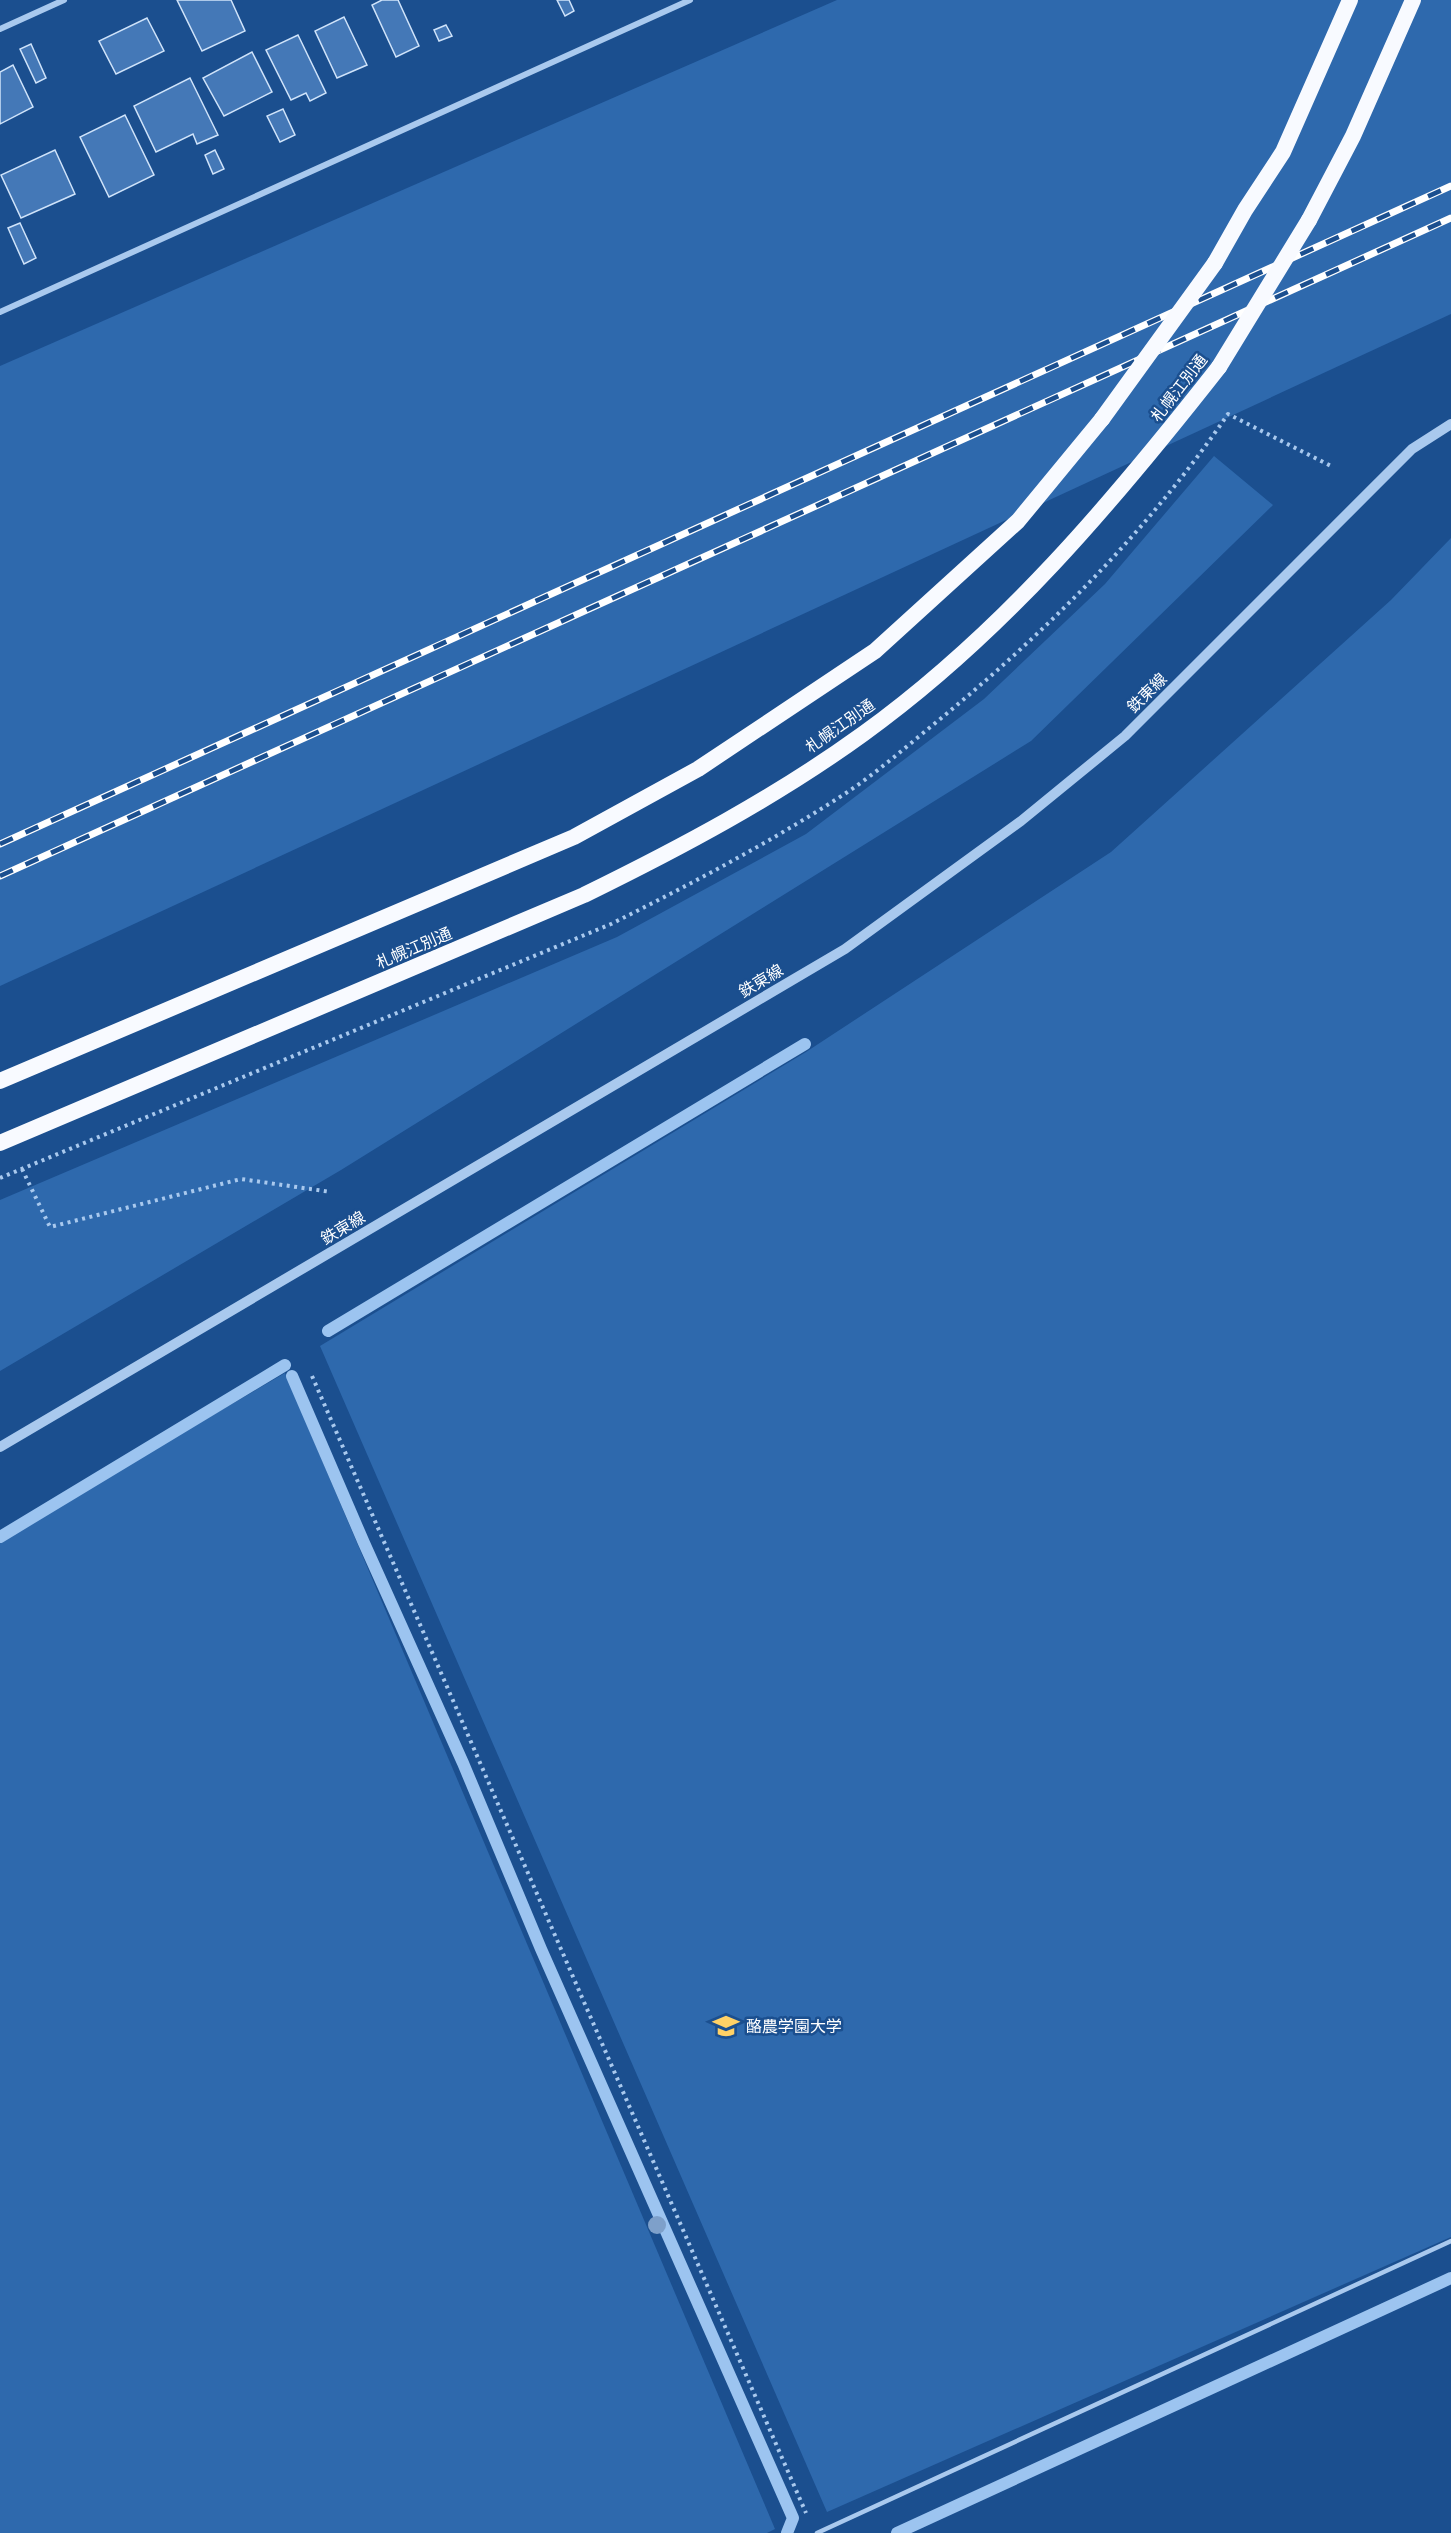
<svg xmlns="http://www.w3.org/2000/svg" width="1451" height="2533" viewBox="0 0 1451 2533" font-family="Roboto,'Noto Sans JP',sans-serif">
  <rect width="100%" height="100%" fill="#1b4f8f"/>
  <g fill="#2e69ad">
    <polygon points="837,0 1451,0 1451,314 0,986 0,366"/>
    <polygon points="1214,456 1273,505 1031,741 341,1170 0,1371 0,1200 617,937 806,834 984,699 1105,584"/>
    <polygon points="1451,538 1451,2237 827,2512 320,1346 806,1052 1111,852 1391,600"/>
    <polygon points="285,1373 775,2529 767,2533 0,2533 0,1539"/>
  </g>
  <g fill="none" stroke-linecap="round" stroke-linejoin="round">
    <g stroke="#9cc4f0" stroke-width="12">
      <polyline points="328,1331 805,1044"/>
      <polyline points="292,1376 364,1543 463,1763 541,1949 793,2518 787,2533"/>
      <polyline points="0,1537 285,1365"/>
      <polyline points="897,2533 1451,2278"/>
    </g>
  </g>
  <g fill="#4478b7" stroke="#cfe3fa" stroke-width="1.5">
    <polygon points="177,0 231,0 245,31 202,51"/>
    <polygon points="382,0 398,0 419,46 396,57 372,5"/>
    <polygon points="557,0 569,0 574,11 565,16"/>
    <polygon points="344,17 367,65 337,78 315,31"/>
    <polygon points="147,18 164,51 116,74 99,41"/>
    <polygon points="446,25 452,36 439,41 434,30"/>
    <polygon points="298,35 326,93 310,101 306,93 291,100 266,50"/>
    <polygon points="31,44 46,78 36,83 20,49"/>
    <polygon points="252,52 272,92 224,116 203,78"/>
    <polygon points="13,65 33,107 0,124 0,72"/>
    <polygon points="190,78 218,135 197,144 193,134 156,152 134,106"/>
    <polygon points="283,109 295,135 280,142 267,116"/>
    <polygon points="125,115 154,175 109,197 80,137"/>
    <polygon points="55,150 75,194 21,218 1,175"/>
    <polygon points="215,150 224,169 213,174 205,155"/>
    <polygon points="20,223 36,258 24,264 8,228"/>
  </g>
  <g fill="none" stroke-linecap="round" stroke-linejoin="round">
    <g stroke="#a9c9ee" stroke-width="4" stroke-dasharray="3 4.5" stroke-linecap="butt">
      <polyline points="22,1169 50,1227 241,1179 331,1192"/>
      <path d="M 0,1178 L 611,924 C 691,884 771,842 846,793 C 878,772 908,745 939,720 C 1047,631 1149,530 1228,414 L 1333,467"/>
      <polyline points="312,1376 806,2513"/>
    </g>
    <polyline stroke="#a9c9ee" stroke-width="4.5" points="817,2533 1451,2241"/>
    <g stroke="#a9c9ee" stroke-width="6">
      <polyline points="0,29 64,0"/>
      <polyline points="0,312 690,0"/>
    </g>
    <polyline stroke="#a9c9ee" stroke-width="10" points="0,1447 845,949 1021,821 1125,736 1412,449 1451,424"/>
    <g stroke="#f8faff" stroke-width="16">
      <polyline points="1309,220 1353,136 1413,0"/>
      <polyline points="1215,263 1245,210 1283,152 1350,0"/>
      <polyline points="0,1081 574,837 698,769 875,651 1018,521 1102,419"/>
      <path d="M 0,1143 L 584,895 C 680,848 776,797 863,734 C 1003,633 1113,502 1219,367"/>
    </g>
    <g stroke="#fff" stroke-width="7">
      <g id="rail">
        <polyline points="0,844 1451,186"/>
        <polyline points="0,876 1451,218"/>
      </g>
    </g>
    <use href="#rail" stroke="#1b4f8f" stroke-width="4.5" stroke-dasharray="14" stroke-linecap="butt"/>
    <g stroke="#f8faff" stroke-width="16">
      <polyline points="1219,367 1309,220"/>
      <polyline points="1102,419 1215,263"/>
    </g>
  </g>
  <circle fill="#7ea0ca" cx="657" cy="2225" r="9"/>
  <defs>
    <g id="university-bare" transform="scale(2.07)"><path d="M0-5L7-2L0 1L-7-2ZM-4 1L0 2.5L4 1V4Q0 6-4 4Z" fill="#ffd166" stroke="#1b4f8f" stroke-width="2.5" paint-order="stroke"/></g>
  </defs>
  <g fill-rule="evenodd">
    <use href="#university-bare" x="726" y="2026"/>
  </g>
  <g text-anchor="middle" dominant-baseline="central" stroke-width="5" stroke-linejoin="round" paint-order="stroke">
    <g font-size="16" fill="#fff" stroke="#1b4f8f">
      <text transform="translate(1179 388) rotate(-52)">札幌江別通</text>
      <text transform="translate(1147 693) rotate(-45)">鉄東線</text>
      <text transform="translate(840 726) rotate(-35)">札幌江別通</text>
      <text transform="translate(414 948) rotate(-23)">札幌江別通</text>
      <text transform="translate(761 981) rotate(-31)">鉄東線</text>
      <text transform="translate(343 1228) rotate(-31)">鉄東線</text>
    </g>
    <g font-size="16" fill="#fff" stroke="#1b4f8f" text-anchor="start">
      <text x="746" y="2026">酪農学園大学</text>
    </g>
  </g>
</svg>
